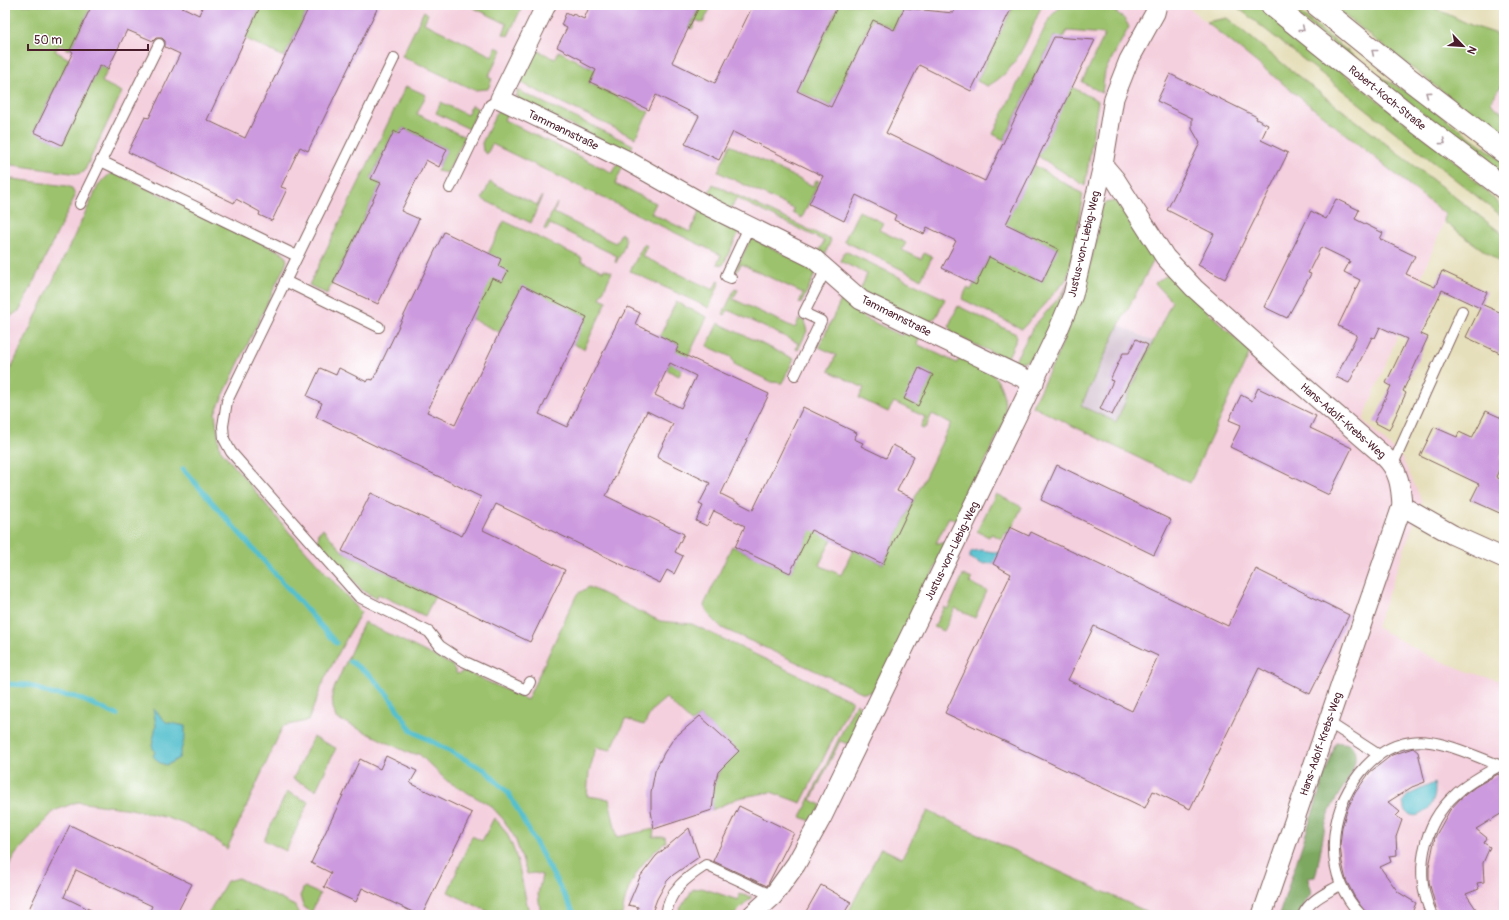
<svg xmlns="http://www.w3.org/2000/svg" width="1509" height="920" viewBox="0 0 1509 920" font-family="Pangolin,sans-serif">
  <rect width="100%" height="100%" fill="#fff"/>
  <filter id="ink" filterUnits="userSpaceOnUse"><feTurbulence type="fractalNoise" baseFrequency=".025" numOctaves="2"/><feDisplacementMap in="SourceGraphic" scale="8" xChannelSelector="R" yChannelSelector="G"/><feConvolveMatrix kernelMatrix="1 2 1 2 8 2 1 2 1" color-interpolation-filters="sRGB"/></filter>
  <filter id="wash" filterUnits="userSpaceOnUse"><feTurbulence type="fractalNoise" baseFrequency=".012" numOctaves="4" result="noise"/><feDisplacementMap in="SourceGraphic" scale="16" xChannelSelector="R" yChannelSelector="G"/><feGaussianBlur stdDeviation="0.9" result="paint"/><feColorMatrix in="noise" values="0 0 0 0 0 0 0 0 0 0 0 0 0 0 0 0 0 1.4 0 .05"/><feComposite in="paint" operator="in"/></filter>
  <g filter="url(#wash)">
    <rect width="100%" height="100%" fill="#e6dfbb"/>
    <g fill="#f4cfdd">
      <polygon points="5,5 1185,5 1445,214 1444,222 1363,420 1402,458 1422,501 1376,627 1429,656 1469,672 1504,682 1504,915 5,915"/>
      <polygon points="1504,81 1504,114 1490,103"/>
    </g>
    <polygon fill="#d0bdcd" points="1119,325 1154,342 1116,422 1081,406"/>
    <g fill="#9cc26d" stroke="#73704c">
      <polygon points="5,5 92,5 70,50 59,45 55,51 69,59 34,131 62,145 100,65 108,69 102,82 122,92 84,172 78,174 5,164"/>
      <polygon points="261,5 310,5 284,57 244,38"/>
      <polygon points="468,5 523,5 508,36 503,34 507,24"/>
      <polygon points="700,5 712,5 703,23 696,20 692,29 689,28"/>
      <polygon points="839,5 906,5 892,32 889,30 890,27 872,19 831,106 769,76 807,71"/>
      <path d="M 1014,5 L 1042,5 C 1029,34 1018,72 987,86 L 977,81 Z"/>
      <path d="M 1066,5 C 1088,5 1119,3 1129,27 L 1105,71 L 1102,93 L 1082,82 L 1105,34 L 1067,31 L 1063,37 L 1054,36 L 1004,140 L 993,134 L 1050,17 L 1058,9 Z"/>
      <polygon points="1238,5 1257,5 1457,163 1504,209 1503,217 1237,7"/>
      <polygon points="1284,5 1290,5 1376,74 1420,100 1504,162 1504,177"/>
      <polygon points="1331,5 1428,5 1473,26 1504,36 1504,81 1490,103 1504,114 1504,139"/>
      <polygon points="424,11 428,14 424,23 492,56 496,47 502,50 488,77 492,79 488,89 474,90 402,56"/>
      <polygon points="1227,18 1293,72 1504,235 1504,265 1444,222 1445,214 1206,22"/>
      <polygon points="537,50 555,59 559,51 590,68 592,65 596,67 589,83 649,112 635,138 521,83"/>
      <polygon points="406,86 426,95 417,114 465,137 447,173 437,171 447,149 403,128 399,134 394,132 371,178 381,183 327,294 309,285"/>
      <polygon points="1072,87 1098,101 1085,186 1038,156"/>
      <polygon points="517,90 633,145 629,153 520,101 517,96"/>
      <polygon points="441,102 467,115 472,105 478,109 469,129 436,113"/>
      <polygon points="502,108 508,111 504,120 613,173 617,163 623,166 615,184 656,203 651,213 690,232 700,210 739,232 723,265 717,264 721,255 492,144 487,154 483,151 482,143 498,110"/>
      <polygon points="730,145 813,186 816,180 819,181 802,218 793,213 794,209 718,172"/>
      <polygon points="1034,165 1083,194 1070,269 1066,280 1022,329 962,299 967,288 971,290 974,284 976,284 993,249 997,260 1042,282 1057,249 1013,227 1002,231"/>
      <polygon points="111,173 119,175 285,254 287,261 215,413 220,449 289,532 361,612 325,678 308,721 283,726 227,849 205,832 168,818 131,809 77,802 54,811 15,855 5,874 5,381 99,184"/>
      <polygon points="5,178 67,186 72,188 75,196 20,310 5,320"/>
      <polygon points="490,182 537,205 542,196 531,223 482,199"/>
      <polygon points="713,184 831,240 825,254 819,251 824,241 816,237 736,198 731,209 707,197"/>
      <polygon points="1114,201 1119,204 1124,210 1153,256 1154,260 1119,325 1081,406 1116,422 1172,301 1155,283 1169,274 1250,352 1190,483 1032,406 1058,354 1083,289 1096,242 1100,211 1105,203"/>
      <path d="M 557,203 L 554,213 L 611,241 L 616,243 L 621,233 C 631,240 620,254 616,263 L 615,262 L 617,256 L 550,224 L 547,230 L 544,229 Z"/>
      <polygon points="859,211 883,223 879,230 906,243 902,250 921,259 924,253 932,257 921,279 844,241"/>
      <polygon points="504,221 582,258 581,261 603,271 604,269 612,272 600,298 607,301 584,349 573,344 586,317 522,286 499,332 472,319 488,254"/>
      <polygon points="751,238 817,270 802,302 799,303 803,293 741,264 736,273 735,271"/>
      <polygon points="644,244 647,246 642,256 713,290 718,280 720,281 709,308 630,271"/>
      <polygon points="845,251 945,299 936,317 927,323 860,291 867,274 840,261"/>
      <polygon points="1069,282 1037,356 1024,362 1014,362 1034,326 1062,294"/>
      <polygon points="736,289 738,290 733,299 795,328 799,319 804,321 807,331 798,350 796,349 798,343 728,310 725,315 723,314 734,290"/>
      <path d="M 842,298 L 866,309 L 863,317 L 902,336 L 905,331 L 920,337 L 917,344 L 957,363 L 961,355 C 994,371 1004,378 1006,417 L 958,521 L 949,517 L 936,543 L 947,543 L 876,691 L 864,693 L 722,628 L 709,615 L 704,605 L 732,546 L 790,573 L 827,496 L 848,507 L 819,565 L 841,575 L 853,550 L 883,564 L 951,423 L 932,414 L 926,427 L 922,429 L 920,428 L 925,417 L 894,402 L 888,412 L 859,398 L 864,388 L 829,371 L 836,355 L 819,347 Z"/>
      <polygon points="676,302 707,317 679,376 667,370 679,345 660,336"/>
      <polygon points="958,306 1016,334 1017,338 1007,359 952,334 949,325"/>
      <polygon points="718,323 794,359 782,383 772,382 735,365 731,357 707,346"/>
      <polygon points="996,494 1022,507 1009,534 1005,533 1002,539 991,534 989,537 977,531"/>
      <polygon points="323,529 342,551 435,596 425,616 378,594 376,598 363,591 318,541 319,532"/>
      <polygon points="963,575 972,579 970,583 987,591 975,618 955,608 944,631 934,627 944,607 948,609"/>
      <path d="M 589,587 L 660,621 L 692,624 L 852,701 L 801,803 L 771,792 L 738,798 L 712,810 C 714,778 714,773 738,751 L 700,716 L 691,722 L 666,698 L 652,710 L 644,725 L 625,719 L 611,750 L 596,747 L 589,773 L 587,796 L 609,799 L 617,837 L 654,829 L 653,837 L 665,837 L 666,842 C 641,860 626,885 622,915 L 541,915 L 538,894 L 542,875 L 535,873 L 527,874 L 515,838 L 503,819 L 491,806 L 447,781 L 419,754 L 411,754 L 336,718 L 333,708 L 332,693 L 364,622 L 452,665 L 457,674 L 465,671 L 527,700 L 577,594 Z"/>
      <polygon points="856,703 858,704 863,718 850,745 840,741 811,800 821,805 813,822 801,817"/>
      <polygon points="313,737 336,748 316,790 293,779"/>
      <polygon points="287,792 309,802 286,851 264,840"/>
      <polygon points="928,811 1154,915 847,915 881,848 902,858"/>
      <path d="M 494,818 C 519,839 521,886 530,915 L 495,915 L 448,892 L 472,836 L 482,841 Z"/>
      <polygon points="238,878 295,906 299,915 245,915 235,910 232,915 207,915 227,881"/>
      <polygon points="304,887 320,894 311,913 303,906 300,896"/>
      <polygon points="702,888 738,900 740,894 752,897 734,915 676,915 693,889"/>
    </g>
    <path fill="#7da860" stroke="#646446" d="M 1336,742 L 1350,744 C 1355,750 1356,754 1355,761 C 1352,778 1337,794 1330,811 C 1322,832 1321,855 1315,877 L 1308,878 L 1311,894 L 1303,905 L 1299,915 L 1279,915 Z"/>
    <g fill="#54c0ce" stroke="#4f707c">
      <polygon points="981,550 1000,553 995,563 982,564 970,558 970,554 972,551"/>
      <polygon points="153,708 166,722 185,726 185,736 179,758 167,765 160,763 153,756 155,752 152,746 156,725"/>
      <path d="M 1434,783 C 1441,812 1406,830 1403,801 L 1408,795 Z"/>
    </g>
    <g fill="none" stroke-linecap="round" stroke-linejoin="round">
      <g stroke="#54c0ce" stroke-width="5">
        <polyline points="183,469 336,643"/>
        <polyline points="350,661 371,676 388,695 412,731 485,770 509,794 575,915"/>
        <polyline points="5,684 29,685 51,694 76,697 117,715"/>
      </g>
    </g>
    <g id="blocks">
      <g fill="#cc9ade" fill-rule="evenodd">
        <polygon points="92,5 178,5 199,15 203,5 261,5 207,120 245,138 310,5 379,5 308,151 300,147 281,187 287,189 272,221 259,215 260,212 236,199 234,203 128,152 145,117 149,118 180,54 165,47 165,41 162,38 156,38 153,41 127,30 108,69 100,65 62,145 34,132 73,52 70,50"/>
        <polygon points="590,5 700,5 672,62 715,83 753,5 838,5 797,91 831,107 873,20 894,30 904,8 953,13 957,5 1012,7 971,91 919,65 886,133 985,181 1054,37 1095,40 1006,224 1058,249 1042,282 989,257 976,285 942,268 956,241 927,227 924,234 894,220 896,215 856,195 844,221 826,212 809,204 823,176 733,132 719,160 685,144 699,116 656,95 649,110 590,82 596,70 581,62 582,60 557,47 567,28 561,25 566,13 572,16 573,14 584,19"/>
        <polygon points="1170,74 1257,117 1256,119 1268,125 1261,140 1288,153 1225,279 1198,265 1214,234 1167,210 1200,143 1192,129 1192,118 1157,101"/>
        <polygon points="403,128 447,149 439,167 426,160 401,211 419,219 378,304 333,283 381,183 371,179 394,131 399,134"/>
        <polygon points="1336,199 1359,210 1355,219 1383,233 1380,239 1415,256 1406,274 1435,287 1442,271 1487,292 1481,304 1504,314 1504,355 1466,337 1480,308 1442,290 1421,334 1428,337 1403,391 1406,393 1389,430 1374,422 1391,386 1386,383 1407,339 1380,327 1375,338 1372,337 1349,383 1336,377 1357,335 1338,326 1360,280 1344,272 1350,261 1321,247 1308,273 1311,274 1287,318 1264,307 1311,211 1326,219"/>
        <path d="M 444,232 L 501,259 L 498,266 L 508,271 L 502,282 L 492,278 L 427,412 L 455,425 L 522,285 L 587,317 L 539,414 L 567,427 L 620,317 L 622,318 L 628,307 L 640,313 L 635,324 L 679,345 L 676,351 L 769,394 L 721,494 L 753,510 L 803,407 L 857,433 L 854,439 L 863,443 L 861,446 L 886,458 L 893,445 L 914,456 L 897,491 L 914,499 L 883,564 L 811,530 L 790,573 L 735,547 L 745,526 L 714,511 L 707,526 L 696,521 L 703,506 L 699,504 L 710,483 L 657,457 L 673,424 L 647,411 L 606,496 L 684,534 L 675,552 L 683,556 L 674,574 L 667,570 L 660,583 L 496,504 L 483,530 L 565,570 L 530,642 L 342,551 L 371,493 L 462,536 L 481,497 L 316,417 L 322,403 L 307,396 L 320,368 L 336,375 L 339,368 L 367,382 L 369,379 L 373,380 ZM 670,363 L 696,376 L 681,408 L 655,395 Z"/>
        <polygon points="1136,339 1148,345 1112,415 1100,409 1113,381 1110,380 1123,353 1129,353"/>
        <polygon points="919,368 933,375 918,406 904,399"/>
        <polygon points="1258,388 1316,416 1310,428 1352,448 1329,495 1230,447 1241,425 1229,420 1241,395 1252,401"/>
        <polygon points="1486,411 1504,419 1504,450 1500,459 1503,460 1496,477 1504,481 1504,515 1471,500 1479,484 1420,456 1434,427 1457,437 1459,432 1472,438"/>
        <polygon points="1057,465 1171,520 1154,555 1041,500"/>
        <path d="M 1010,527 L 1029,536 L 1031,532 L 1228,626 L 1256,569 L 1349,615 L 1310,694 L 1259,668 L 1190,809 L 1153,791 L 1145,808 L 945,713 L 1011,574 L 993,564 ZM 1094,626 L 1158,656 L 1132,711 L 1068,680 Z"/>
        <polygon points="700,716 739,751 718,772 715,784 712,810 654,829 651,811 651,792 655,771 664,753 674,738"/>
        <polygon points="1413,748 1418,752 1425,782 1412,787 1388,802 1400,812 1396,816 1402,820 1396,837 1397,855 1389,856 1391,862 1380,867 1398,892 1416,903 1411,915 1367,915 1354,896 1346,880 1342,862 1340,845 1342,827 1347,810 1355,793 1370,772 1392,755"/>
        <polygon points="386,756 417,771 410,783 472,813 422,915 419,915 362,888 356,902 324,887 331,873 311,863 360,759 380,769"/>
        <polygon points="1498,774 1504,778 1504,812 1476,829 1487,838 1484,843 1490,847 1483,863 1484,882 1477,883 1479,889 1466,894 1480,915 1438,915 1429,882 1429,867 1435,837 1450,810 1460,799 1475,787"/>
        <polygon points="739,806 794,833 767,886 713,861"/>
        <polygon points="70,825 192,884 176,915 148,915 152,906 76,870 64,897 101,915 26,915"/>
        <polygon points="689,828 699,857 673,875 667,881 657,899 651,915 637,915 638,907 628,905 640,877 656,856"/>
        <polygon points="821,885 851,902 843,915 804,915"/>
      </g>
    </g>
  </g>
  <g filter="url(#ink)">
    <use href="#blocks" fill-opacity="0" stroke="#81625d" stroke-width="1"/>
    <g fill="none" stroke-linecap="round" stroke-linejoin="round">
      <g stroke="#81625d" stroke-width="12">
        <g id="lane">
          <polyline points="394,58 227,401 223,426 224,439 231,452 359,597 429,632 440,646 461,660 526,690 530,682"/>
          <polyline points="101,161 159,44"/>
          <polyline points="450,188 490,105 500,99"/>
          <polyline points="80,204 101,161 297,256"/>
          <polyline points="731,278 726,276 749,227"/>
          <polyline points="285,281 379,327"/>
          <polyline points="795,375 821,321 804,313 826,269"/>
          <polyline points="1393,464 1462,311"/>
          <polyline points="1328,722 1379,755"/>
          <path d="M 666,915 C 669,890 686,878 706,865 L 773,896"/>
          <path d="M 1303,915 C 1309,900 1327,893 1340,885"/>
          <path d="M 1361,915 C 1323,875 1327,815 1360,773 C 1373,757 1390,745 1411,742 C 1438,737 1478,758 1504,767"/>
          <path d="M 1432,915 C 1413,874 1422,824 1456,794 C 1469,782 1485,774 1499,766"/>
        </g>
      </g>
      <g stroke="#81625d" stroke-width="21">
        <g id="street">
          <polyline points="546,5 500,99 626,160 704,204 813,258 861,300 1034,383"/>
          <path d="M 1103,165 L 1115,179 L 1165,257 L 1194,288 L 1302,385 L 1384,456 C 1399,470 1401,486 1402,506 L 1262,915"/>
          <polyline points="1402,506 1453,535 1504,558"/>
          <polyline points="752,915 773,896 796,864 822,817 1057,333 1073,295 1103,165 1114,98 1129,60 1155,13 1157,5"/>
        </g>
      </g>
      <g stroke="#81625d" stroke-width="24">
        <g id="secondary">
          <polyline points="1272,5 1417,122 1504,188"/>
          <polyline points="1317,5 1405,76 1504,152"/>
        </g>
      </g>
      <use href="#lane" stroke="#fff" stroke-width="10"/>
      <use href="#street" stroke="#fff" stroke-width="19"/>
      <use href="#secondary" stroke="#fff" stroke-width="22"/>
    </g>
    <defs><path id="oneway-chevron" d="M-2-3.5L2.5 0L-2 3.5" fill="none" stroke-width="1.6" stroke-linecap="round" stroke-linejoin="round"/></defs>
    <g stroke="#ae9aa0">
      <use href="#oneway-chevron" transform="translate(1302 29) rotate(39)"/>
      <use href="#oneway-chevron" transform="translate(1374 52) rotate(-141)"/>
      <use href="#oneway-chevron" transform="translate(1428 94) rotate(-143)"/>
      <use href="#oneway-chevron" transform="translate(1443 142) rotate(37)"/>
    </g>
  </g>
  <g text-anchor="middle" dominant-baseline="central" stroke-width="3" stroke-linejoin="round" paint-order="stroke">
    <g font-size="11" fill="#4a1f2b" stroke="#fff">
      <text transform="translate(1387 98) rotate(39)">Robert-Koch-Straße</text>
      <text transform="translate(563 130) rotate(26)">Tammannstraße</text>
      <text transform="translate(1084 244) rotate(-77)">Justus-von-Liebig-Weg</text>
      <text transform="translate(896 316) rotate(27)">Tammannstraße</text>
      <text transform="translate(1343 421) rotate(41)">Hans-Adolf-Krebs-Weg</text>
      <text transform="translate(952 551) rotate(-64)">Justus-von-Liebig-Weg</text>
      <text transform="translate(1321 744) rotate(-71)">Hans-Adolf-Krebs-Weg</text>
    </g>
  </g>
  <rect width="1509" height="920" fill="none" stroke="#fff" stroke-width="20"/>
  <g transform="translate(1463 46) rotate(115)" stroke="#ffffff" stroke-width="3" paint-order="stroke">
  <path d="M0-3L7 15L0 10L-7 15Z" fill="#4a1f2b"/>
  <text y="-6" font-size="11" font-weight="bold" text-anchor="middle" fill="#4a1f2b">N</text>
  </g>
  <path d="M28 44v6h120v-6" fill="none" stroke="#4a1f2b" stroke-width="2"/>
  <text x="34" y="44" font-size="12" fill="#4a1f2b" stroke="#ffffff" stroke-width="3" paint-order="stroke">50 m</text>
</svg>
